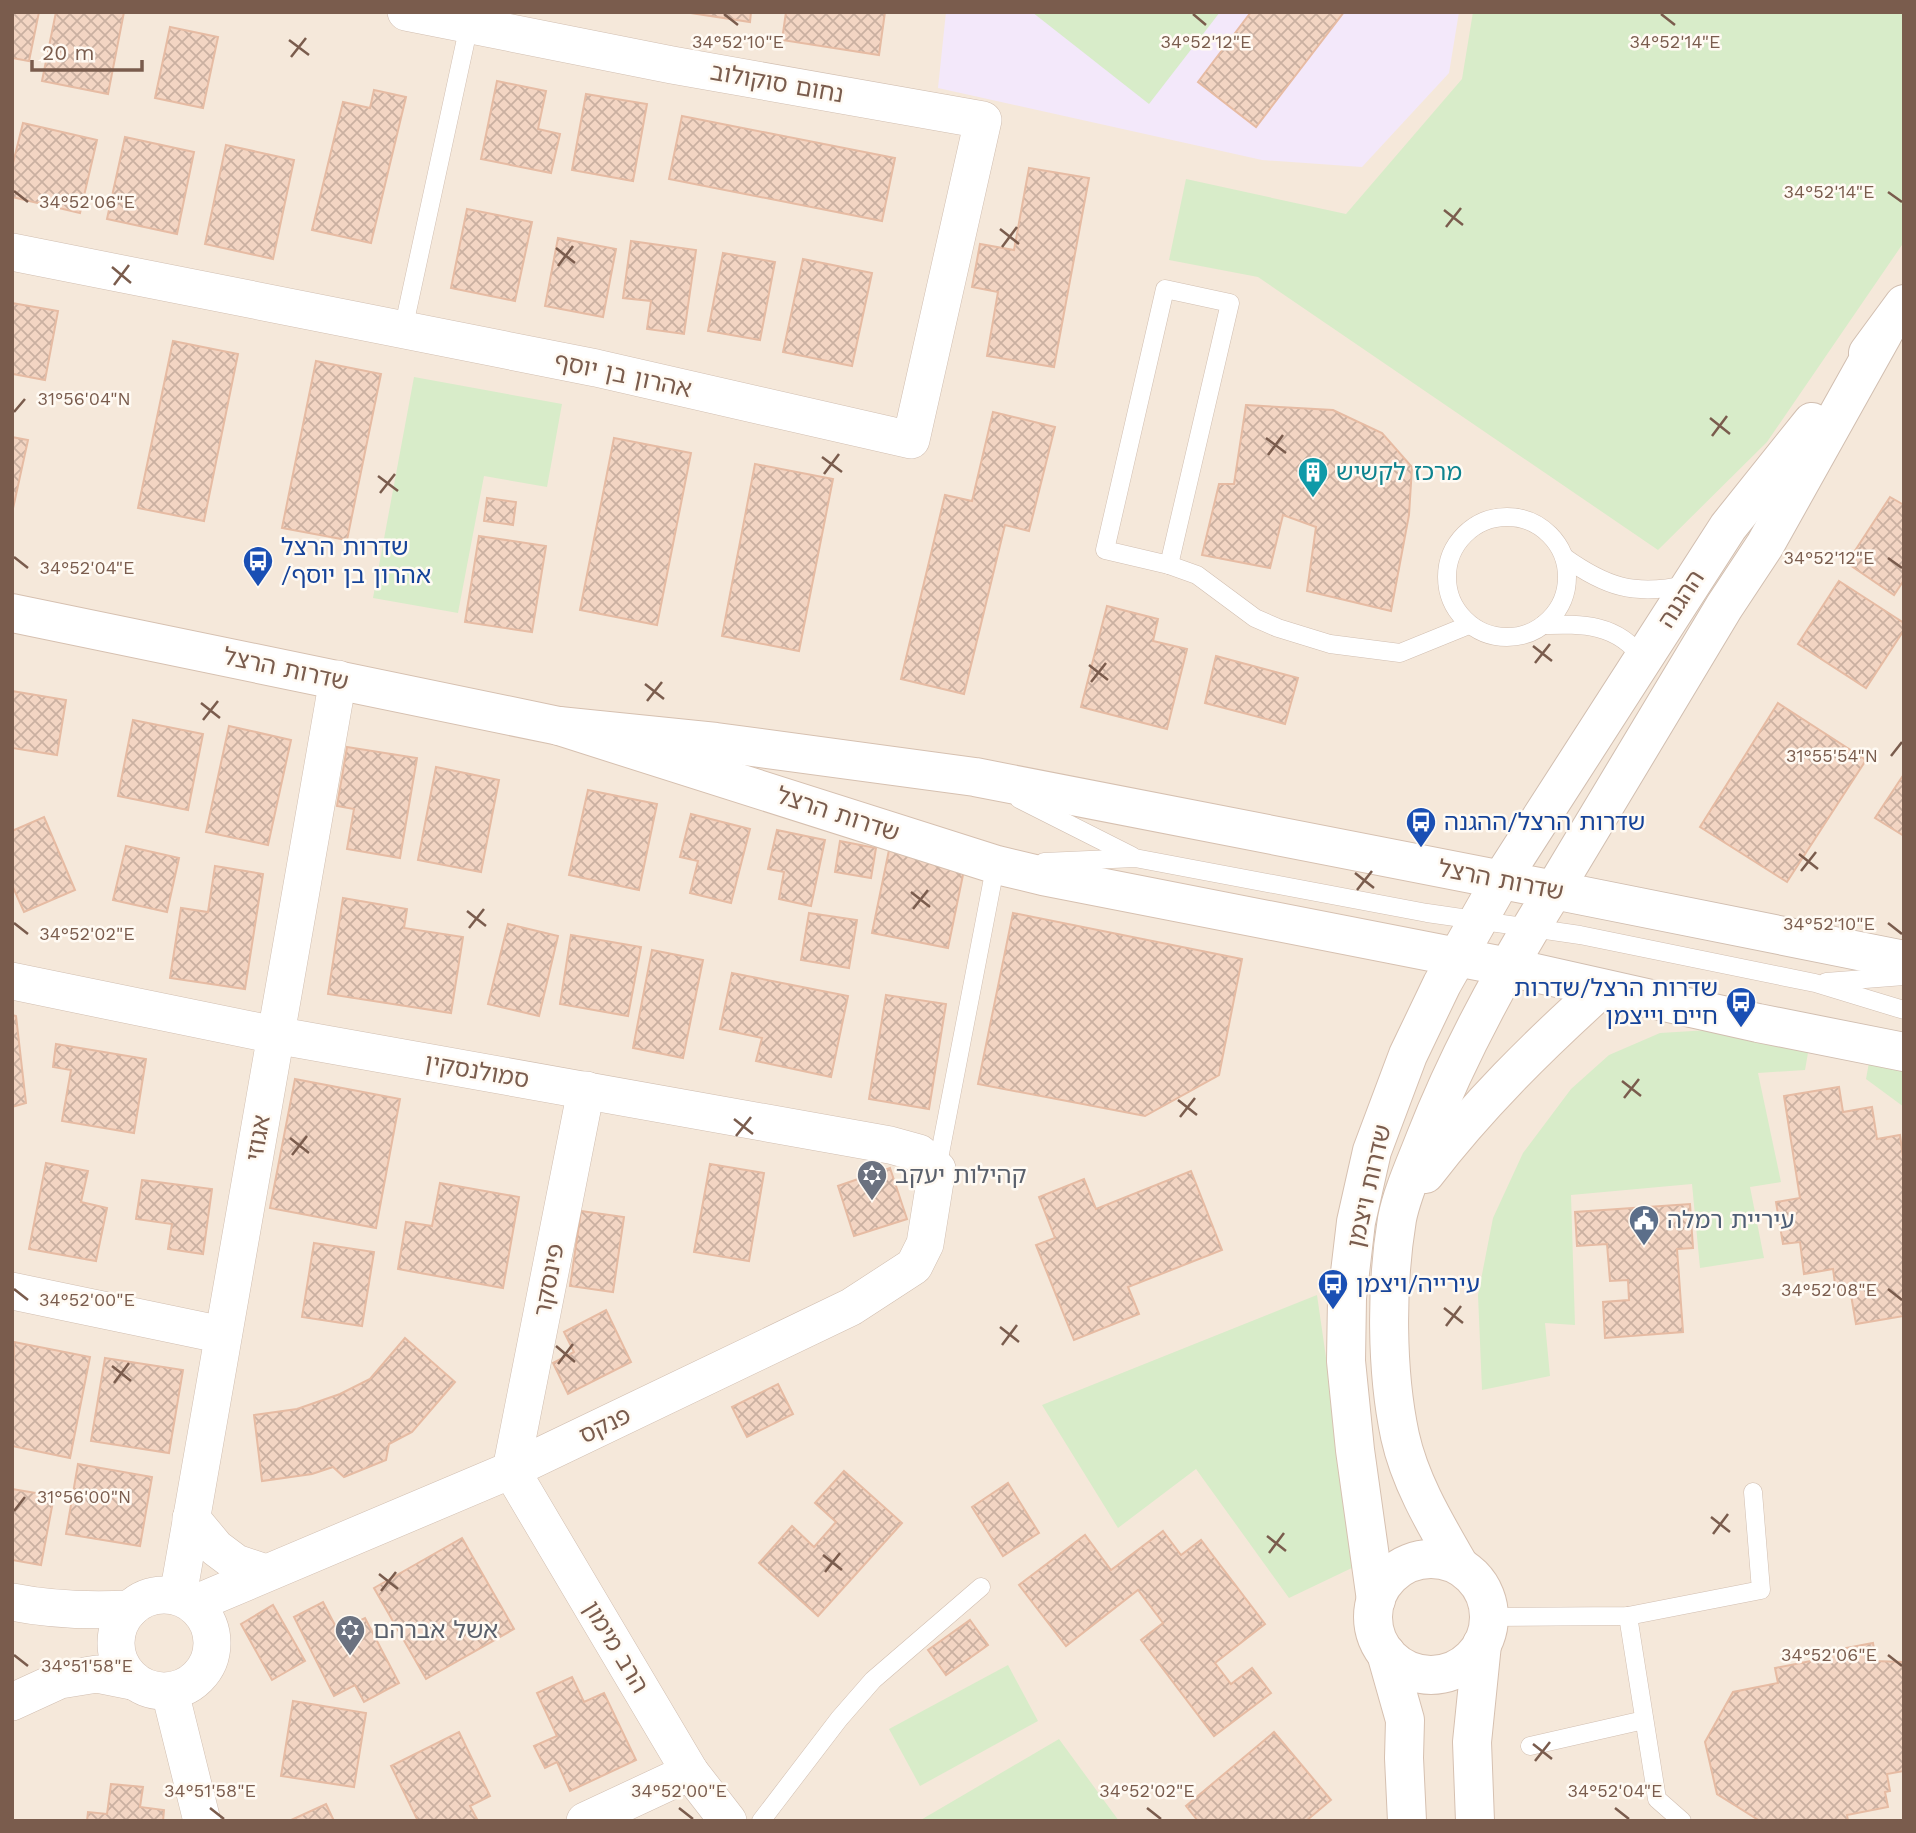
<svg xmlns="http://www.w3.org/2000/svg" width="1916" height="1833" viewBox="0 0 1916 1833" font-family="'Work Sans','Noto Sans Hebrew',sans-serif">
  <defs>
    <pattern id="building-cross-hatch" width="8" height="8" patternUnits="userSpaceOnUse" patternTransform="scale(1.75)"><rect width="8" height="8" fill="#f3d5c3"/><path d="M0 0l8 8M0 8l8-8" fill="none" stroke="#cab0a1"/></pattern>
  </defs>
  <rect width="100%" height="100%" fill="#fdf6ec"/>
  <rect fill="#f5e8da" x="12" y="12" width="1892" height="1809"/>
  <polygon fill="#f3e8fa" points="946,12 1459,12 1449,73 1362,167 1262,160 938,88"/>
  <g fill="#d8ecc9">
    <polygon points="1032,12 1220,12 1149,104"/>
    <polygon points="1473,12 1904,12 1904,242 1767,442 1658,550 1258,277 1169,260 1186,179 1346,214 1462,79"/>
    <polygon points="414,377 562,404 547,487 484,476 458,613 373,598"/>
    <polygon points="1709,1030 1809,1047 1805,1070 1758,1073 1781,1182 1750,1187 1764,1258 1700,1268 1692,1184 1571,1195 1575,1325 1545,1323 1550,1376 1482,1390 1478,1295 1493,1218 1523,1153 1571,1089 1609,1055 1660,1033"/>
    <polygon points="1870,1057 1904,1063 1904,1107 1866,1079"/>
    <polygon points="1317,1295 1356,1566 1289,1598 1196,1469 1118,1528 1042,1405"/>
    <polygon points="1008,1665 1038,1721 920,1786 889,1729"/>
    <polygon points="1059,1739 1119,1821 919,1821"/>
  </g>
  <g fill="url(#building-cross-hatch)" stroke="#e6bba3" stroke-width="2">
    <polygon points="12,12 39,12 29,61 12,58"/>
    <polygon points="56,12 124,12 108,94 42,81"/>
    <polygon points="684,12 751,12 750,22"/>
    <polygon points="786,12 885,12 879,55 782,40"/>
    <polygon points="1251,12 1344,12 1256,127 1198,82"/>
    <polygon points="170,27 218,37 203,108 155,98"/>
    <polygon points="497,81 546,91 538,129 560,134 551,173 481,159"/>
    <polygon points="374,90 406,97 371,243 312,230 343,102 370,108"/>
    <polygon points="586,94 647,104 633,181 572,170"/>
    <polygon points="682,116 895,158 882,221 669,179"/>
    <polygon points="23,123 97,140 80,213 12,197 12,167"/>
    <polygon points="125,137 194,152 177,234 107,219"/>
    <polygon points="226,145 294,160 273,259 205,244"/>
    <polygon points="1029,168 1089,178 1054,367 987,356 998,292 972,287 980,244 1014,250"/>
    <polygon points="467,209 532,222 515,301 451,288"/>
    <polygon points="558,238 616,249 603,317 545,306"/>
    <polygon points="631,241 696,250 684,334 647,329 651,301 623,298"/>
    <polygon points="723,253 775,262 760,340 708,331"/>
    <polygon points="803,259 872,273 852,366 783,352"/>
    <polygon points="12,303 58,311 45,380 13,374 12,381"/>
    <polygon points="173,341 238,354 204,521 138,508"/>
    <polygon points="316,361 381,374 347,540 282,528"/>
    <polygon points="1246,405 1333,410 1382,433 1412,467 1409,515 1391,611 1307,591 1316,527 1283,515 1270,568 1202,555 1219,484 1234,484"/>
    <polygon points="993,412 1055,427 1029,531 1005,525 964,694 901,679 945,495 972,501"/>
    <polygon points="12,437 28,440 12,513"/>
    <polygon points="614,438 691,453 657,625 580,610"/>
    <polygon points="755,464 833,479 799,651 722,636"/>
    <polygon points="1890,497 1904,505 1904,580 1894,595 1847,563"/>
    <polygon points="487,498 516,502 513,525 484,521"/>
    <polygon points="479,536 546,546 532,632 465,622"/>
    <polygon points="1839,581 1904,623 1904,630 1866,688 1798,644"/>
    <polygon points="1107,606 1158,619 1153,641 1187,649 1167,729 1081,707"/>
    <polygon points="1216,656 1298,678 1285,724 1205,703"/>
    <polygon points="12,691 66,700 57,755 12,748"/>
    <polygon points="1778,703 1866,760 1787,882 1700,827"/>
    <polygon points="133,720 203,734 188,810 118,796"/>
    <polygon points="229,726 291,740 268,845 206,832"/>
    <polygon points="347,747 417,758 400,858 347,849 354,809 337,806"/>
    <polygon points="436,767 499,780 481,872 418,860"/>
    <polygon points="1904,774 1904,836 1875,818"/>
    <polygon points="588,790 657,804 639,890 569,875"/>
    <polygon points="691,814 750,829 731,903 690,893 698,861 680,857"/>
    <polygon points="44,817 75,890 24,912 12,885 12,831"/>
    <polygon points="777,830 825,840 811,906 779,899 784,872 768,869"/>
    <polygon points="840,841 876,848 871,878 835,872"/>
    <polygon points="126,846 179,858 167,912 113,900"/>
    <polygon points="889,850 965,865 948,948 872,933"/>
    <polygon points="215,866 263,874 245,989 170,978 181,908 208,912"/>
    <polygon points="343,898 407,909 404,928 463,937 451,1013 328,994"/>
    <polygon points="809,913 857,920 849,968 801,960"/>
    <polygon points="1013,913 1242,959 1219,1075 1145,1116 978,1084"/>
    <polygon points="508,924 558,936 539,1016 488,1004"/>
    <polygon points="571,935 641,947 628,1016 560,1004"/>
    <polygon points="652,950 703,960 683,1058 633,1048"/>
    <polygon points="732,973 848,996 831,1077 756,1061 762,1038 720,1029"/>
    <polygon points="886,995 946,1004 929,1109 869,1099"/>
    <polygon points="12,1015 16,1016 26,1103 12,1107"/>
    <polygon points="56,1044 146,1059 134,1133 62,1121 71,1070 53,1067"/>
    <polygon points="295,1079 400,1099 376,1228 270,1208"/>
    <polygon points="1839,1087 1843,1112 1872,1107 1877,1139 1900,1135 1904,1164 1904,1316 1856,1324 1850,1289 1836,1291 1833,1269 1804,1274 1800,1242 1783,1244 1776,1202 1800,1198 1784,1096"/>
    <polygon points="46,1163 88,1171 81,1202 107,1208 96,1261 29,1249"/>
    <polygon points="710,1164 764,1173 749,1261 694,1252"/>
    <polygon points="890,1168 907,1219 854,1236 838,1186"/>
    <polygon points="1191,1171 1222,1250 1128,1287 1139,1314 1074,1340 1036,1245 1055,1238 1039,1197 1084,1179 1096,1209"/>
    <polygon points="142,1180 212,1189 203,1254 168,1249 172,1224 136,1219"/>
    <polygon points="440,1183 519,1197 503,1288 398,1269 406,1222 432,1226"/>
    <polygon points="1690,1204 1693,1248 1677,1249 1683,1332 1605,1338 1603,1302 1629,1300 1628,1280 1610,1281 1607,1244 1577,1246 1575,1212"/>
    <polygon points="581,1211 624,1217 613,1292 570,1286"/>
    <polygon points="314,1243 374,1252 362,1326 302,1317"/>
    <polygon points="606,1310 631,1362 568,1394 553,1363 574,1352 564,1332"/>
    <polygon points="405,1338 455,1382 412,1432 389,1444 386,1460 344,1477 333,1467 312,1474 262,1481 254,1415 297,1409 340,1394 370,1379"/>
    <polygon points="14,1342 90,1357 70,1458 12,1446"/>
    <polygon points="105,1358 183,1370 169,1453 91,1441"/>
    <polygon points="778,1384 793,1414 747,1437 732,1407"/>
    <polygon points="78,1464 152,1477 140,1546 66,1534"/>
    <polygon points="844,1471 902,1523 818,1616 759,1563 792,1526 814,1547 836,1522 815,1503"/>
    <polygon points="1008,1483 1039,1533 1003,1556 972,1507"/>
    <polygon points="12,1489 54,1496 41,1565 12,1560"/>
    <polygon points="1163,1531 1181,1555 1201,1540 1265,1624 1215,1663 1231,1684 1252,1668 1271,1693 1214,1736 1141,1640 1163,1623 1138,1590 1066,1646 1019,1585 1085,1535 1111,1570"/>
    <polygon points="462,1538 514,1629 426,1679 374,1588"/>
    <polygon points="323,1602 338,1631 365,1618 399,1683 364,1702 355,1685 334,1696 294,1617"/>
    <polygon points="273,1605 305,1661 272,1680 241,1624"/>
    <polygon points="970,1620 988,1645 946,1675 928,1650"/>
    <polygon points="1873,1643 1876,1661 1903,1662 1904,1668 1904,1771 1887,1774 1890,1791 1885,1792 1888,1807 1847,1815 1848,1821 1760,1821 1717,1794 1705,1742 1733,1692 1778,1683 1775,1668 1826,1658 1825,1652"/>
    <polygon points="572,1677 584,1702 604,1693 636,1760 570,1791 557,1762 545,1768 534,1746 557,1736 537,1693"/>
    <polygon points="293,1701 366,1713 354,1787 281,1776"/>
    <polygon points="459,1732 490,1796 470,1806 478,1821 418,1821 391,1766"/>
    <polygon points="1274,1732 1331,1800 1306,1821 1198,1821 1186,1806"/>
    <polygon points="111,1784 143,1787 140,1807 164,1810 163,1821 87,1821 88,1812 107,1814"/>
    <polygon points="326,1804 334,1821 289,1821"/>
  </g>
  <g fill="none" stroke-linecap="round" stroke-linejoin="round">
    <g stroke="#d1beb0" stroke-width="19">
      <g id="service">
        <polygon points="1165,289 1230,303 1169,565 1105,550"/>
        <polyline points="403,330 469,25"/>
        <circle cx="1507" cy="577" r="60"/>
        <path d="M 1564,557 C 1606,587 1634,596 1686,585"/>
        <polyline points="1169,565 1197,575 1255,618 1278,628 1330,644 1400,653 1469,625"/>
        <path d="M 1543,625 C 1583,624 1617,623 1643,659"/>
        <polyline points="1019,799 1132,856"/>
        <polyline points="1044,862 1135,858 1427,913 1580,935 1815,983 1904,1010"/>
        <polyline points="1826,982 1904,976"/>
        <polyline points="937,1169 994,873"/>
        <polyline points="1628,1616 1657,1799 1682,1821"/>
        <polyline points="1489,1617 1628,1616 1761,1590 1753,1492"/>
        <polyline points="1530,1746 1644,1720"/>
        <polyline points="761,1821 839,1719 873,1680 981,1587"/>
      </g>
    </g>
    <g stroke="#d1beb0" stroke-width="38">
      <g id="minor">
        <polyline points="12,252 596,368 911,440 983,120 672,65 406,12"/>
        <polyline points="12,981 275,1035 890,1145 919,1153 937,1169 925,1244 914,1266 851,1307 511,1470 194,1604"/>
        <polyline points="586,1090 511,1470 690,1772 728,1821"/>
        <polyline points="12,1291 223,1335"/>
        <polyline points="191,1518 216,1548 236,1563 266,1573"/>
        <circle cx="164" cy="1643" r="48"/>
        <polyline points="178,1596 338,679"/>
        <path d="M 12,1602 C 52,1610 90,1611 130,1609"/>
        <polyline points="170,1692 202,1821"/>
        <polyline points="12,1702 60,1680 97,1674 132,1681"/>
        <polyline points="585,1821 690,1772"/>
      </g>
    </g>
    <g stroke="#d1beb0" stroke-width="40">
      <g id="tertiary">
        <polyline points="1883,334 1765,545 1724,607 1554,890 1904,960"/>
        <polyline points="1868,353 1904,304"/>
        <polyline points="1501,880 1728,527 1812,422"/>
        <polyline points="1508,967 1758,1023 1904,1052"/>
      </g>
    </g>
    <g stroke="#d6c0b0" stroke-width="40">
      <g id="secondary">
        <polyline points="12,613 559,726 997,865 1043,876 1508,967"/>
        <path d="M 559,726 L 716,742 L 975,777 L 1554,890 C 1504,970 1459,1052 1425,1139 C 1415,1165 1402,1193 1397,1219 C 1386,1286 1386,1370 1400,1436 C 1410,1482 1436,1525 1459,1565"/>
        <path d="M 1425,1174 C 1477,1106 1537,1047 1601,989"/>
        <circle cx="1431" cy="1617" r="58"/>
        <polyline points="1376,1600 1355,1450 1346,1361 1347,1298 1356,1222 1372,1151 1408,1055 1442,984 1501,880"/>
        <polyline points="1386,1653 1405,1720 1404,1758 1407,1821"/>
        <polyline points="1475,1821 1472,1742 1482,1644"/>
      </g>
    </g>
    <use href="#service" stroke="#fff" stroke-width="18"/>
    <use href="#minor" stroke="#fff" stroke-width="37"/>
    <use href="#tertiary" stroke="#fff" stroke-width="38"/>
    <use href="#secondary" stroke="#fff" stroke-width="38"/>
  </g>
  <path fill="none" stroke="#7a5c4d" stroke-width="2.5" d="M 724,14 L 738,25M 1193,14 L 1206,25M 1661,14 L 1675,25M 289,40 L 309,55M 291,57 L 306,38M 14,191 L 28,202M 1888,192 L 1902,202M 1444,210 L 1463,225M 1446,227 L 1461,208M 1000,229 L 1019,244M 1002,247 L 1017,227M 556,248 L 575,263M 558,266 L 573,246M 112,267 L 131,283M 114,285 L 129,265M 14,412 L 25,399M 1710,418 L 1730,434M 1712,436 L 1727,416M 1266,438 L 1286,453M 1268,455 L 1283,435M 822,457 L 842,472M 824,474 L 839,454M 378,476 L 398,491M 380,493 L 395,474M 14,557 L 28,568M 1888,558 L 1902,568M 1533,646 L 1552,661M 1535,663 L 1550,644M 1089,665 L 1108,680M 1091,682 L 1106,663M 645,684 L 664,699M 647,701 L 662,682M 201,703 L 220,718M 203,720 L 218,701M 1891,756 L 1902,742M 1799,854 L 1818,869M 1801,871 L 1816,852M 1355,873 L 1374,888M 1357,890 L 1372,871M 911,892 L 930,907M 913,909 L 928,890M 467,911 L 486,926M 14,923 L 28,934M 1888,923 L 1902,934M 469,928 L 484,909M 1622,1081 L 1641,1096M 1624,1098 L 1639,1079M 1178,1100 L 1197,1115M 1180,1117 L 1195,1098M 734,1119 L 753,1134M 736,1136 L 751,1117M 290,1138 L 309,1153M 292,1155 L 307,1136M 14,1289 L 28,1300M 1888,1289 L 1902,1300M 1444,1308 L 1463,1323M 1446,1326 L 1461,1306M 1000,1327 L 1019,1342M 1002,1345 L 1017,1325M 556,1346 L 575,1362M 558,1364 L 573,1344M 112,1366 L 131,1381M 114,1383 L 129,1363M 14,1511 L 25,1497M 1711,1517 L 1730,1532M 1713,1534 L 1728,1514M 1267,1536 L 1286,1551M 1269,1553 L 1284,1533M 823,1555 L 842,1570M 825,1572 L 840,1553M 379,1574 L 398,1589M 381,1591 L 396,1572M 14,1655 L 28,1666M 1888,1655 L 1902,1666M 1533,1744 L 1552,1759M 1535,1761 L 1550,1742M 210,1808 L 224,1819M 679,1808 L 693,1819M 1147,1808 L 1161,1819M 1615,1808 L 1629,1819"/>
  <defs>
    <g id="building-pin" transform="scale(1.575)"><path d="M0 17L-7.5 6A9.5 9.5 0 1 1 7.5 6Z" fill="#0f9aa8" stroke="#fffaf3"/><path d="M-4-6H4V6H1V3H-1V6H-4ZM-2.5-4.3h1.7v1.8h-1.7ZM.8-4.3h1.7v1.8H.8ZM-2.5-1h1.7V.8h-1.7ZM.8-1h1.7V.8H.8Z" fill="#fff"/></g>
    <g id="bus-pin" transform="scale(1.575)"><path d="M0 17L-7.5 6A9.5 9.5 0 1 1 7.5 6Z" fill="#1a4fb4" stroke="#fffaf3"/><path d="M-5-6H5V4H4V6H2V4H-2V6H-4V4H-5ZM-3.5-4V0h7V-4ZM-3.5 1.2v1.5H-2V1.2ZM2 1.2v1.5H3.5V1.2Z" fill="#fff"/></g>
    <g id="synagogue-pin" transform="scale(1.575)"><path d="M0 17L-7.5 6A9.5 9.5 0 1 1 7.5 6Z" fill="#6b7280" stroke="#fffaf3"/><path d="M0-6.5L5.6 3.2H-5.6ZM0 6.5L5.6-3.2H-5.6Z" fill="#fff"/></g>
    <g id="civic-pin" transform="scale(1.575)"><path d="M0 17L-7.5 6A9.5 9.5 0 1 1 7.5 6Z" fill="#5c6f8a" stroke="#fffaf3"/><path d="M-.6-6.5H3V-4.5H.6V-3L4-1V1h2V6H-6V1h2V-1L-.6-3ZM-1.2 2.5V6h2.4V2.5Z" fill="#fff"/></g>
  </defs>
  <g fill-rule="evenodd">
    <use href="#building-pin" x="1313" y="472"/>
    <use href="#bus-pin" x="258" y="561"/>
    <use href="#bus-pin" x="1421" y="822"/>
    <use href="#bus-pin" x="1741" y="1002"/>
    <use href="#synagogue-pin" x="872" y="1175"/>
    <use href="#civic-pin" x="1644" y="1220"/>
    <use href="#bus-pin" x="1333" y="1284"/>
    <use href="#synagogue-pin" x="350" y="1630"/>
  </g>
  <g text-anchor="middle" dominant-baseline="central" stroke-width="5" stroke-linejoin="round" paint-order="stroke">
    <g font-size="24" fill="#7a5c4d" stroke="#fffaf3">
      <text transform="translate(777 83) rotate(10)">נחום סוקולוב</text>
      <text transform="translate(623 375) rotate(12)">אהרון בן יוסף</text>
      <text transform="translate(1681 599) rotate(-57)">ההגנה</text>
      <text transform="translate(286 669) rotate(12)">שדרות הרצל</text>
      <text transform="translate(838 814) rotate(18)">שדרות הרצל</text>
      <text transform="translate(1501 880) rotate(11)">שדרות הרצל</text>
      <text transform="translate(477 1071) rotate(10)">סמולנסקין</text>
      <text transform="translate(258 1138) rotate(-80)">אגוזי</text>
      <text transform="translate(1369 1186) rotate(-77)">שדרות ויצמן</text>
      <text transform="translate(549 1280) rotate(-79)">פינסקר</text>
      <text transform="translate(605 1425) rotate(-26)">פנקס</text>
      <text transform="translate(616 1647) rotate(59)">הרב מימון</text>
    </g>
    <g font-size="24" fill="#0d838f" stroke="#fffaf3" text-anchor="start">
      <text x="1336" y="472">מרכז לקשיש</text>
    </g>
    <g font-size="24" fill="#164399" stroke="#fffaf3" text-anchor="start">
      <text x="281" y="547">שדרות הרצל<tspan x="281" dy="28">/אהרון בן יוסף</tspan></text>
      <text x="1444" y="822">שדרות הרצל/ההגנה</text>
      <text x="1718" y="988" text-anchor="end">שדרות הרצל/שדרות<tspan x="1718" dy="28">חיים וייצמן</tspan></text>
      <text x="1356" y="1284">עירייה/ויצמן</text>
    </g>
    <g font-size="24" fill="#5b616d" stroke="#fffaf3" text-anchor="start">
      <text x="895" y="1175">קהילות יעקב</text>
      <text x="373" y="1630">אשל אברהם</text>
    </g>
    <g font-size="24" fill="#4e5e75" stroke="#fffaf3" text-anchor="start">
      <text x="1667" y="1220">עיריית רמלה</text>
    </g>
  </g>
  <g font-size="18" text-anchor="middle" fill="#7a5c4d" stroke="#fffaf3" stroke-width="5" stroke-linejoin="round" paint-order="stroke">
    <text x="738" y="48">34°52'10"E</text>
    <text x="1206" y="48">34°52'12"E</text>
    <text x="1675" y="48">34°52'14"E</text>
    <text x="1829" y="198">34°52'14"E</text>
    <text x="87" y="208">34°52'06"E</text>
    <text x="84" y="405">31°56'04"N</text>
    <text x="1829" y="564">34°52'12"E</text>
    <text x="87" y="574">34°52'04"E</text>
    <text x="1832" y="762">31°55'54"N</text>
    <text x="1829" y="930">34°52'10"E</text>
    <text x="87" y="940">34°52'02"E</text>
    <text x="1829" y="1296">34°52'08"E</text>
    <text x="87" y="1306">34°52'00"E</text>
    <text x="84" y="1503">31°56'00"N</text>
    <text x="1829" y="1661">34°52'06"E</text>
    <text x="87" y="1672">34°51'58"E</text>
    <text x="210" y="1797">34°51'58"E</text>
    <text x="679" y="1797">34°52'00"E</text>
    <text x="1147" y="1797">34°52'02"E</text>
    <text x="1615" y="1797">34°52'04"E</text>
  </g>
  <rect width="1916" height="1833" fill="none" stroke="#7a5c4d" stroke-width="28"/>
  <path d="M32 60v10h110v-10" fill="none" stroke="#7a5c4d" stroke-width="3.5"/>
  <text x="42" y="60" font-size="21" fill="#7a5c4d" stroke="#fffaf3" stroke-width="5" paint-order="stroke">20 m</text>
</svg>
